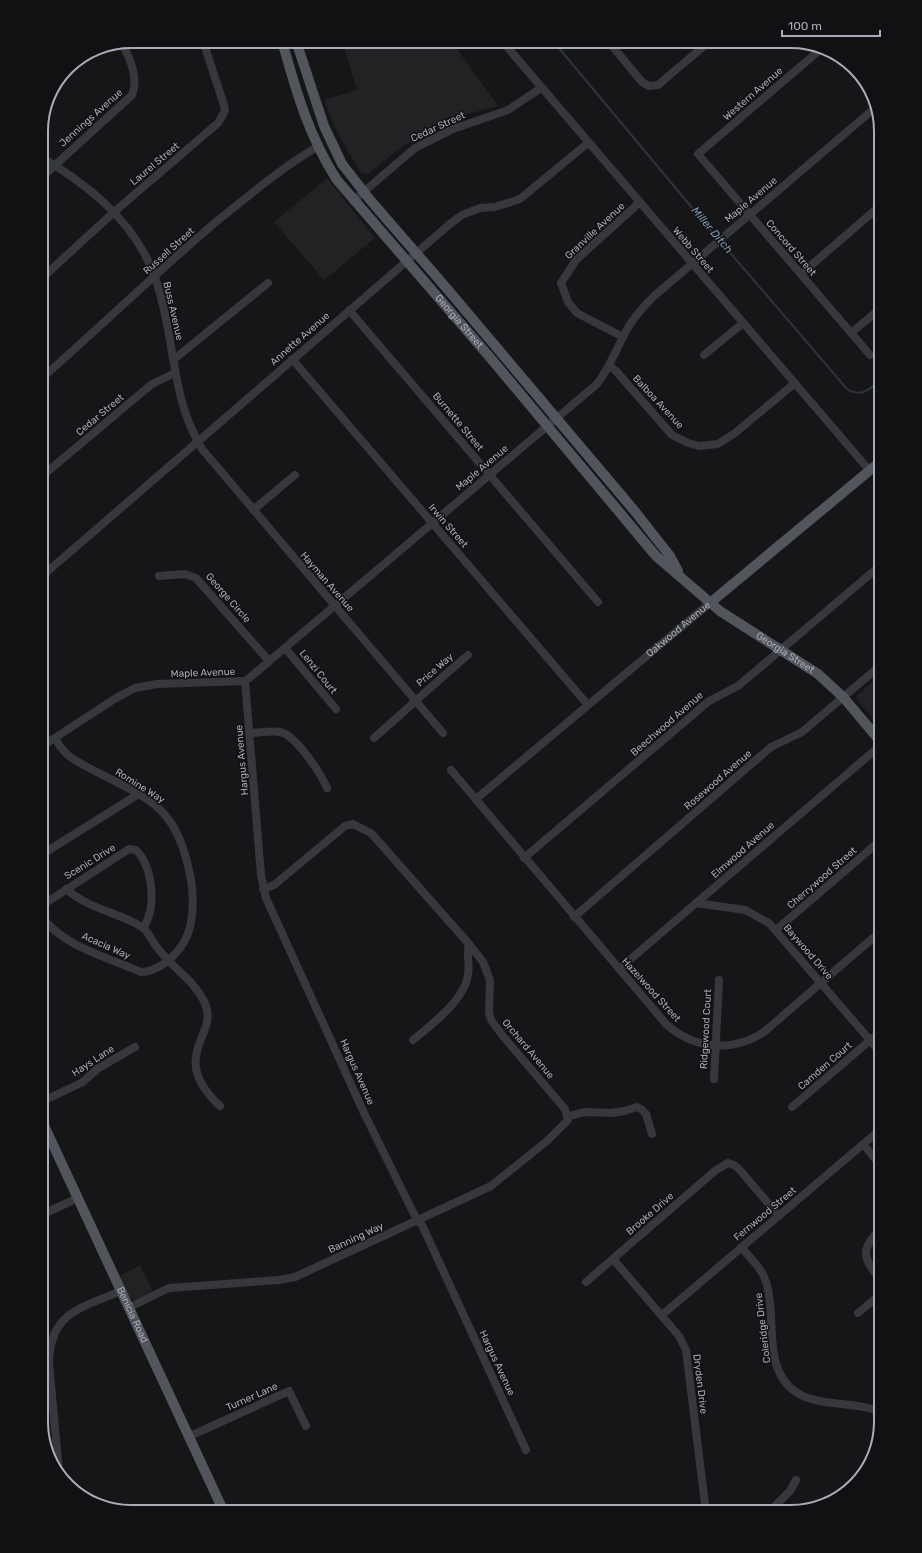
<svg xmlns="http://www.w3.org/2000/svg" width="922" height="1553" viewBox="0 0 922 1553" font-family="Rubik,sans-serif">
  <rect width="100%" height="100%" fill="#161618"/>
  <g fill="#222225">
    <polygon points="342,41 451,41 498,106 471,113 430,129 399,149 368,174 360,172 335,128 324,100 357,90"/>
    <polygon points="327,178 375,238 324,280 274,222"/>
    <polygon points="881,675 881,728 855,697"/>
    <polygon points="140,1265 153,1292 136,1301 129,1297 120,1276"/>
  </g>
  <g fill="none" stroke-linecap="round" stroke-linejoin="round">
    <g stroke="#2c353c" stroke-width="2">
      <polyline points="553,41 718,239"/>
      <path d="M 721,242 L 847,389 C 861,398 870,389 881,380"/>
    </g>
    <g stroke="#37383d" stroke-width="8">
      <polyline points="502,41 870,471"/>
      <polyline points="608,41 642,82 649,86 658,85 710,41"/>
      <polyline points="821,49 698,154 870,355"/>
      <path d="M 41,157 C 85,183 128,216 150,265 C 160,287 165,312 169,335 C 177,378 179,410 202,449 L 443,733"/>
      <path d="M 41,178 L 132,95 C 139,78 130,59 122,43"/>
      <polyline points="353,201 415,148 453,129 508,110 541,88"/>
      <polyline points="801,274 881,205"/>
      <polyline points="41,279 114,212 218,123 225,111 224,105 203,41"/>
      <polyline points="349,310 598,602"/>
      <polyline points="851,333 881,308"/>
      <polyline points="623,337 577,313 568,302 561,283 576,260 639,203"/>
      <polyline points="704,355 743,323"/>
      <polyline points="292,359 588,705"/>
      <polyline points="173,360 268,283"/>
      <polyline points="610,366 616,371 672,435 688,443 699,446 718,444 735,433 795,383"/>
      <path d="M 41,379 C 100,327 157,272 217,221 C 250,195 281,168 317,147"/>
      <polyline points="41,477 152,384 175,373"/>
      <polyline points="253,510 295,475"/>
      <polyline points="159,576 185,574 196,578 269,661"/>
      <polyline points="41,577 451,223 462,215 480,208 495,207 520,199 588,143"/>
      <polyline points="285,648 336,709"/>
      <polyline points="245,681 261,875 266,898 364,1113 417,1220 422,1225 526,1450"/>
      <path d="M 249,733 C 259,733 271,730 280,732 C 296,735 321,774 327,788"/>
      <path d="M 374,738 C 406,710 436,682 468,655"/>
      <path d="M 41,747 L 116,698 L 135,688 L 157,684 L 245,681 L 248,679 L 597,384 C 611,366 617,346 629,326 C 636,315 644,306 653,297 L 876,107"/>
      <path d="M 451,770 L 666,1024 C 694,1049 732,1053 764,1032 L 881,931"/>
      <path id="s1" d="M 476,799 L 710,603"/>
      <polyline points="41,855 137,795"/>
      <polyline points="524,858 709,701 738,686 881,565"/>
      <path d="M 66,889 C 89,909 117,912 142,927 C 148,931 152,941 156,946 C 170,966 193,979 204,1001 C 215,1025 198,1035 196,1057 C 193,1076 207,1094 220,1106"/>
      <polyline points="696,903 745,910 769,923 881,1053"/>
      <path d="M 41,906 L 129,849 L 136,850 C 153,867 157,908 143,928"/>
      <path d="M 41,916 C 64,947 107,957 141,972 C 158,972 176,956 184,942 C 194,925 194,899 191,880 C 187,858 180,832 165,815 C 150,796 115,782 93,770 C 76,761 65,757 55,738"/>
      <polyline points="574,917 771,747 802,732 881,665"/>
      <polyline points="776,930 881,840"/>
      <polyline points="619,969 881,745"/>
      <path d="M 413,1040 C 432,1024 464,1001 468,975 C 470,964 466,955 469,944"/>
      <polyline points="714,1079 719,980"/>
      <polyline points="41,1102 83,1082 97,1069 135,1047"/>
      <polyline points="792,1107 881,1031"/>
      <polyline points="569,1116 585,1112 612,1113 624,1111 637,1107 641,1109 646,1114 652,1134"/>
      <polyline points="863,1144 881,1166"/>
      <polyline points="41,1215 78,1198"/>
      <path d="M 741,1247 C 750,1258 762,1268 766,1282 C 778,1316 760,1372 799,1394 C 823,1407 855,1401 881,1412"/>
      <polyline points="613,1259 679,1336 686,1350 706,1512"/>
      <path d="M 881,1280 C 863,1259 859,1249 881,1229"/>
      <polyline points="586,1282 716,1170 728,1163 734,1165 739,1169 779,1216"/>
      <polyline points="128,1308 169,1288 279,1280 295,1277 491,1186 547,1141 568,1120 565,1109 502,1035 491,1020 489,1013 490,980 483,962 469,944 371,833 353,824 345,826 274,885 263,889"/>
      <polyline points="858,1313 881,1294"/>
      <polyline points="662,1315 881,1129"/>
      <polyline points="188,1437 289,1391 306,1426"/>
      <path d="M 59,1472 L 49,1363 C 50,1312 81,1308 121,1291"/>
      <polyline points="769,1512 790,1491 796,1480"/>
    </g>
    <g stroke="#53555c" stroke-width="10">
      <path id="s2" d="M 282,41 C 296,91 309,137 337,180 L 493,361 L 656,556 L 720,611 L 818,674 L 843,697 L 881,742"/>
      <polyline points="296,41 324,126 342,164 371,201 443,284 633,509 670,556 678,571"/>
      <polyline points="710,603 881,461"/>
      <path id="s3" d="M 41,1119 L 224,1512"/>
    </g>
  </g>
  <g text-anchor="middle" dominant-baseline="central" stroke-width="3" stroke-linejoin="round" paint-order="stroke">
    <g font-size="10" fill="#a8adb8" stroke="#111113">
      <text transform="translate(753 94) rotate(-41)">Western Avenue</text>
      <text transform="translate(91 118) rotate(-42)">Jennings Avenue</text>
      <text transform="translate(438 127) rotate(-25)">Cedar Street</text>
      <text transform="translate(155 164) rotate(-40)">Laurel Street</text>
      <text transform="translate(751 200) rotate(-40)">Maple Avenue</text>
      <text transform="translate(595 231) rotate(-43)">Granville Avenue</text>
      <text transform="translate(791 248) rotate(49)">Concord Street</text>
      <text transform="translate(693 250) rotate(49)">Webb Street</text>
      <text transform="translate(169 251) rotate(-42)">Russell Street</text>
      <text transform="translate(173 311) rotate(77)">Buss Avenue</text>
      <text stroke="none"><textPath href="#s2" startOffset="337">Georgia Street</textPath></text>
      <text transform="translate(300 339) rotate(-41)">Annette Avenue</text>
      <text transform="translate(658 402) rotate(47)">Balboa Avenue</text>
      <text transform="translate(100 415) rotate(-40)">Cedar Street</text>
      <text transform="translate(458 422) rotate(50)">Burnette Street</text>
      <text transform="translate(482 468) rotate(-40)">Maple Avenue</text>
      <text transform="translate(448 526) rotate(49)">Irwin Street</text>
      <text transform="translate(327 582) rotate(49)">Hayman Avenue</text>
      <text transform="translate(228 598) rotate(49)">George Circle</text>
      <text stroke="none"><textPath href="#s1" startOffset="264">Oakwood Avenue</textPath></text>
      <text stroke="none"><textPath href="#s2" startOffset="805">Georgia Street</textPath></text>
      <text transform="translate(435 670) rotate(-41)">Price Way</text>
      <text transform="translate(318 672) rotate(51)">Lenzi Court</text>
      <text transform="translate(203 673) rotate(-2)">Maple Avenue</text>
      <text transform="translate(667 724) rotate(-41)">Beechwood Avenue</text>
      <text transform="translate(242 760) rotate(-95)">Hargus Avenue</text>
      <text transform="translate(718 780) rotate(-41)">Rosewood Avenue</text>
      <text transform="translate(140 786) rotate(32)">Romine Way</text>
      <text transform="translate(743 850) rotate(-41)">Elmwood Avenue</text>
      <text transform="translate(90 862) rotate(-32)">Scenic Drive</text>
      <text transform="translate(822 878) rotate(-41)">Cherrywood Street</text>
      <text transform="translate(106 946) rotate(24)">Acacia Way</text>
      <text transform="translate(808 952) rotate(49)">Baywood Drive</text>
      <text transform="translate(651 990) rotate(48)">Hazelwood Street</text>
      <text transform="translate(706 1029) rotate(-87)">Ridgewood Court</text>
      <text transform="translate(528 1049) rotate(50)">Orchard Avenue</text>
      <text transform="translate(93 1061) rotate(-33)">Hays Lane</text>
      <text transform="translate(825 1066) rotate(-41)">Camden Court</text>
      <text transform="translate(357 1072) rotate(66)">Hargus Avenue</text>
      <text transform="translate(650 1214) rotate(-41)">Brooke Drive</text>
      <text transform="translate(765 1214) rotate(-40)">Fernwood Street</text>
      <text transform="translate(356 1238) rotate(-25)">Banning Way</text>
      <text stroke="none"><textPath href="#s3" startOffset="216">Benicia Road</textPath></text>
      <text transform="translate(763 1328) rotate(-97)">Coleridge Drive</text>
      <text transform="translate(497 1363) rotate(65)">Hargus Avenue</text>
      <text transform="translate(700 1384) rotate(83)">Dryden Drive</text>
      <text transform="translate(252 1397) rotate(-24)">Turner Lane</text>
    </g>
    <g font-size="11" font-style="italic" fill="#7f9bb3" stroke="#111113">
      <text transform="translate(712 230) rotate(50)">Miller Ditch</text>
    </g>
  </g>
  <path d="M0 0H922V1553H0ZM131 48H791A83 83 0 0 1 874 131V1422A83 83 0 0 1 791 1505H131A83 83 0 0 1 48 1422V131A83 83 0 0 1 131 48Z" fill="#111113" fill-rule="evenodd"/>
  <path fill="none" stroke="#a8adb8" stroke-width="2" d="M131 48H791A83 83 0 0 1 874 131V1422A83 83 0 0 1 791 1505H131A83 83 0 0 1 48 1422V131A83 83 0 0 1 131 48Z"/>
  <path d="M782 30v6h98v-6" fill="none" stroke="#a8adb8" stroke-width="2"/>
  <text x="788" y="30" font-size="12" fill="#a8adb8" stroke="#111113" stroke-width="3" paint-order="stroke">100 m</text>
</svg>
